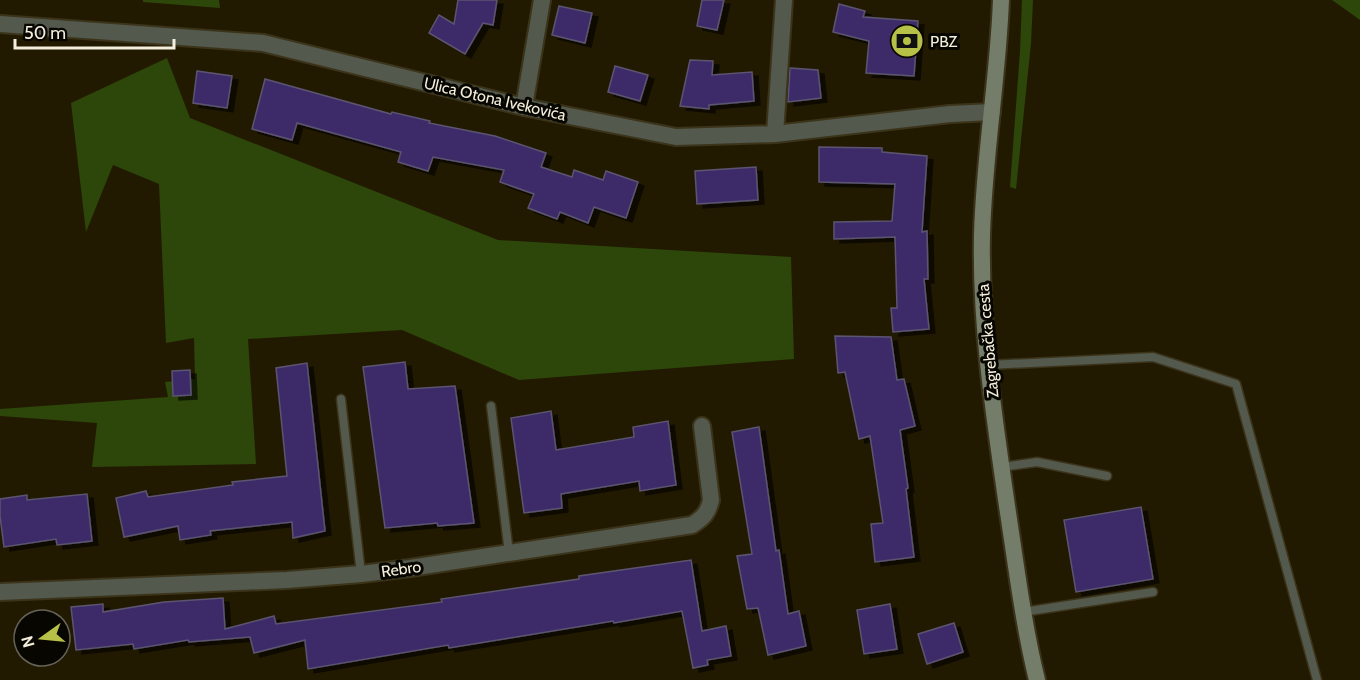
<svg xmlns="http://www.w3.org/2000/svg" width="1360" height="680" viewBox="0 0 1360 680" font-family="Cabin,sans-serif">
  <defs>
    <filter id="shadow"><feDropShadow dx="6" dy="4" stdDeviation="0" flood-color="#0009"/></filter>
  </defs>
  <rect width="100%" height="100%" fill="#221a00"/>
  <g fill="#2d4609">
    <polygon points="143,0 219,0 220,8 143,2"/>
    <polygon points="1022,0 1033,0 1031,43 1016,189 1010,187 1020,51"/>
    <polygon points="1332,0 1360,0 1360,20"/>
    <polygon points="167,58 190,118 498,240 791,257 794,359 519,380 402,330 248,339 256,464 92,467 97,423 0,416 0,409 168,397 165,382 195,379 194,338 166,343 159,184 113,165 86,232 71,103"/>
  </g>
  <g fill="#3e2b67" stroke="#5b5471" stroke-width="1.5" filter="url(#shadow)">
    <polygon points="458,0 497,0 493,25 483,23 465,54 429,33 439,15 454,24"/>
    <polygon points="702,0 724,0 717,30 697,26"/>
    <polygon points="839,4 865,11 863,17 918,21 914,76 866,73 869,41 833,32"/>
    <polygon points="559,6 592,13 585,43 552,35"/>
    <polygon points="690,60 713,61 712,75 752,72 754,101 709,105 709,109 680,106"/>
    <polygon points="615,66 648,75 640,101 608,92"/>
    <polygon points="790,68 818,70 821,98 788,102"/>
    <polygon points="197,71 232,76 227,108 193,103"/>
    <polygon points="265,79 391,114 392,112 430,121 429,123 495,136 546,153 541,167 572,177 574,170 603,180 606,171 638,182 626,218 594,207 588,223 560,212 557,219 528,208 534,194 500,182 504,170 433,157 428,171 398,162 401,152 297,123 292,140 252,129"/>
    <polygon points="819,147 882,148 882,152 927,156 922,232 927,231 928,279 924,279 929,329 893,332 891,308 897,308 895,237 834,239 834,222 892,221 895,184 819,182"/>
    <polygon points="756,167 758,200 697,204 695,171"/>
    <polygon points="835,336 891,337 897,380 904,379 915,426 900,430 908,488 906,489 914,557 875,562 871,524 883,523 870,436 859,439 845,372 838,373"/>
    <polygon points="405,362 408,389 455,386 474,523 438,526 437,523 385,528 363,367"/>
    <polygon points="307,363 325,531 293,538 292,522 210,531 211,535 180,540 178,526 124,537 116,498 146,491 148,497 233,485 232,482 287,476 276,368"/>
    <polygon points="190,370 191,395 173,396 172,371"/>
    <polygon points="551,411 556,450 634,437 633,427 668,421 676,485 640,491 639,481 561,494 562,508 524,513 511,418"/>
    <polygon points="759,427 776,551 779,550 788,614 799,611 806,646 768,655 758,608 747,609 737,556 752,554 732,432"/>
    <polygon points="87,494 92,541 57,545 56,539 4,547 0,516 0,499 27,495 27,500"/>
    <polygon points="1141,507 1153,579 1076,592 1064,520"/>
    <polygon points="691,560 702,631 726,626 731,656 707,660 708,665 693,668 682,611 614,623 613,621 449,648 448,645 308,669 305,640 254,653 250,637 189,642 188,640 134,649 133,644 76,650 71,607 103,604 103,612 164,602 223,598 225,629 274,616 276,624 442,602 441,599 579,579 579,576"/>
    <polygon points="890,604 897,649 864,654 857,610"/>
    <polygon points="954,623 963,652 927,664 918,634"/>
  </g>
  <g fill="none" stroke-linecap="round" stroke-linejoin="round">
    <g stroke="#3b341b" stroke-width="11">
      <g id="service">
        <polyline points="988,365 1153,357 1236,384 1317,680"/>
        <polyline points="341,399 361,574"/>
        <polyline points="491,406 509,553"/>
        <polyline points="1002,467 1037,462 1107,476"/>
        <polyline points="1023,612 1153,592"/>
      </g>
    </g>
    <g stroke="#3b341b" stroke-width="20">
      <g id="minor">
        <polyline points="0,24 263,43 524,107 676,137 775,134 950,114 992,112"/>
        <polyline points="524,107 542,0"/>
        <polyline points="775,134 784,0"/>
        <path d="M 0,592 L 287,580 L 361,574 L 410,568 L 692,525 C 703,518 708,513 711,500 L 702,426"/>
      </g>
    </g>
    <g stroke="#3b341b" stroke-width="20">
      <path id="secondary" d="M 1001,0 C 998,79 984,156 982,235 C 980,326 994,416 1007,506 C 1016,564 1023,623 1037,680"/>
    </g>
    <use href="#service" stroke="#535a4d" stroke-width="8"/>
    <use href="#minor" stroke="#535a4d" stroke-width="16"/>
    <use href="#secondary" stroke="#747d69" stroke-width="16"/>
  </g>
  <defs>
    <g id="bank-disc" transform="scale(1.725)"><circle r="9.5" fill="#b8c147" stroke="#080600"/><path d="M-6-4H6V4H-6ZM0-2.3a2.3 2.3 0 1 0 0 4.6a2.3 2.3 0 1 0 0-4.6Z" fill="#111"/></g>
  </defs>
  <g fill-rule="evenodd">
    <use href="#bank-disc" x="907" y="41"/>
  </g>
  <g text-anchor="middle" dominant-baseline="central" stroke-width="6" stroke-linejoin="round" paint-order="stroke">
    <g font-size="16" fill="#f4efdd" stroke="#080600" text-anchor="start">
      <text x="930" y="41">PBZ</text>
    </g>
    <g font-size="16" fill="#f4efdd" stroke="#080600">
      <text transform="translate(495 99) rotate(13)">Ulica Otona Ivekovića</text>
      <text transform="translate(988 341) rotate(-95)">Zagrebačka cesta</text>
      <text transform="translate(401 569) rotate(-8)">Rebro</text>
    </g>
  </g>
  <g transform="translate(42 638) rotate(255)"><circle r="28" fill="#080600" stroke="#666358" stroke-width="1.5"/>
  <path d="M0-4.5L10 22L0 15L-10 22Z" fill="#b8c147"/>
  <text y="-9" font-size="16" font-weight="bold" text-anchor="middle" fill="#f4efdd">N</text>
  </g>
  <path d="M15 39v9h159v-9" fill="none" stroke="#f4efdd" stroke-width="3"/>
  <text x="24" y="39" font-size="18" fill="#f4efdd" stroke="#080600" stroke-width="4.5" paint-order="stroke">50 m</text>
</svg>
